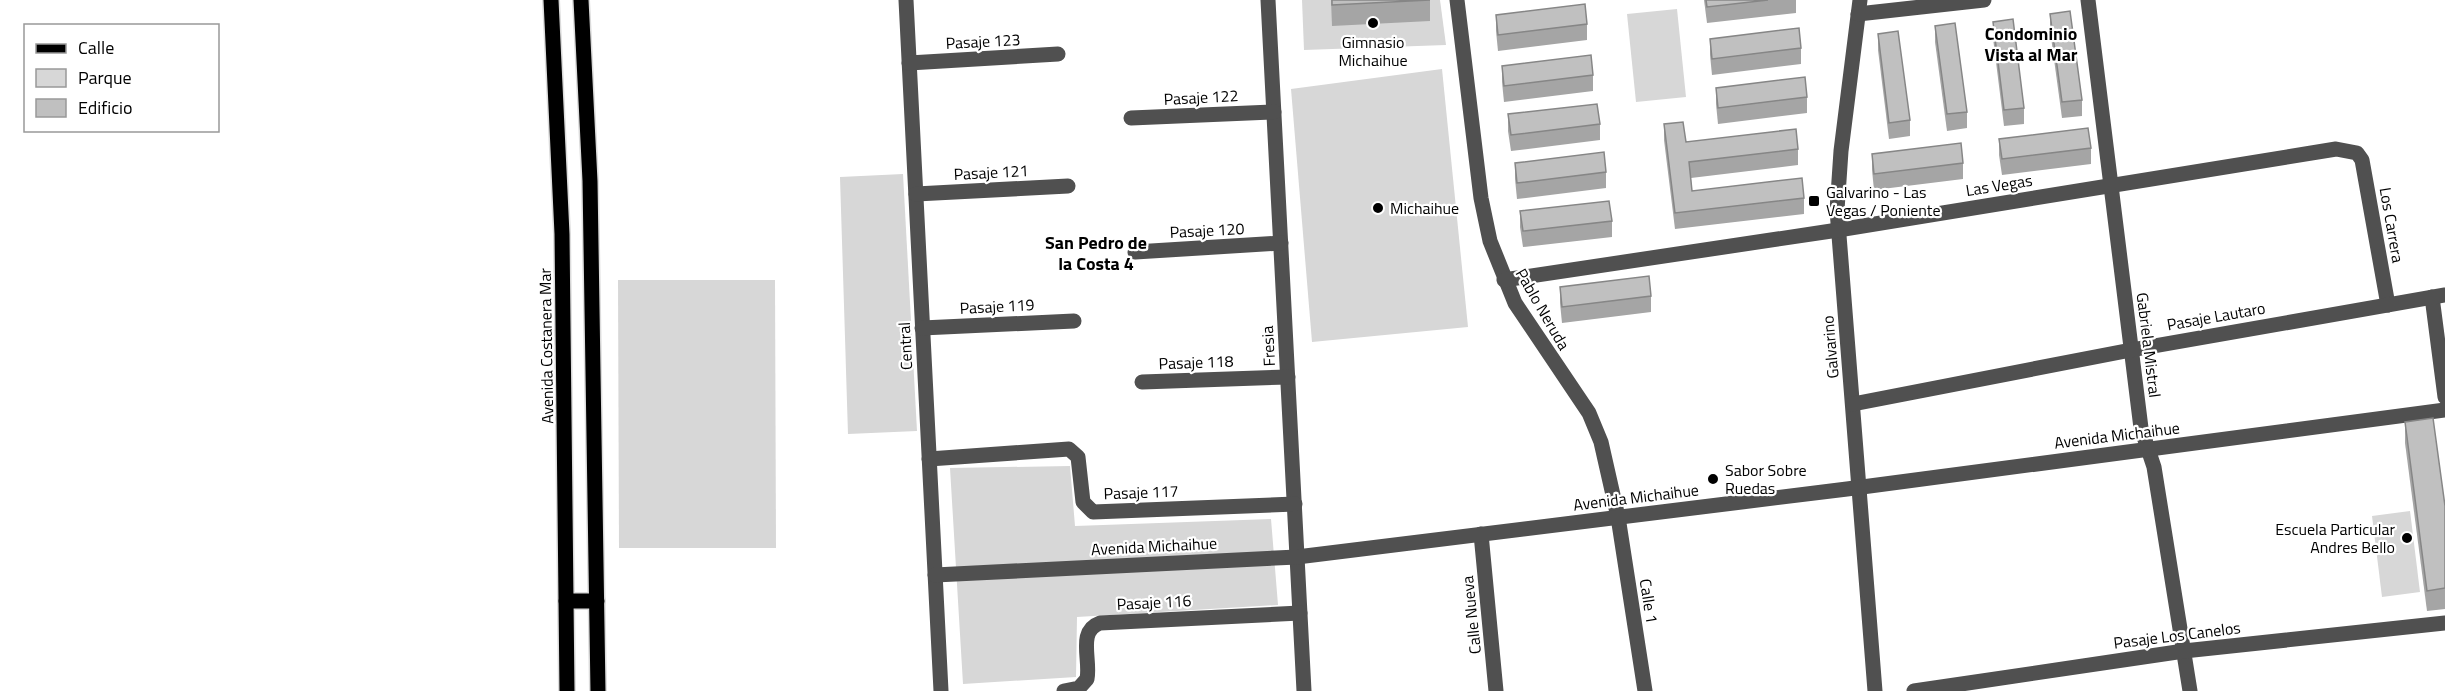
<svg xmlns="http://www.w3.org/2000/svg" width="2445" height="691" viewBox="0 0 2445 691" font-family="'Titillium Web',sans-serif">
  <rect width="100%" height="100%" fill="#fff"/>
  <g fill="#d7d7d7">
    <polygon points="1302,0 1440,0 1446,45 1304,50"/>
    <polygon points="1677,9 1686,97 1636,102 1627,14"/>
    <polygon points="1442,69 1468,327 1312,342 1291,89"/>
    <polygon points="903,174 917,431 848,434 840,177"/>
    <polygon points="618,280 775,280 776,548 619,548"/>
    <polygon points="1070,466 1075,526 1271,519 1278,605 1077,617 1076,677 963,684 950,468"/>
    <polygon points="2410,511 2420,592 2382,597 2372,516"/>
  </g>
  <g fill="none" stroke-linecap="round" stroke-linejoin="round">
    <g stroke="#dbdbdb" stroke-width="18">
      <g id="major">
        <polyline points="551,0 562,234 567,691"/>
        <polyline points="581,0 590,181 598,691"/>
        <polyline points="566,601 597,601"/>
      </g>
    </g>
    <g stroke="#505050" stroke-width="15">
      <polyline points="906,0 941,691"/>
      <polyline points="1268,0 1304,691"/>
      <polyline points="1457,0 1481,198 1490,241 1515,303 1589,413 1601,442 1618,517 1645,691"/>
      <polyline points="1860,0 1841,151 1837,210 1875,691"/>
      <polyline points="2088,0 2141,428 2154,467 2190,691"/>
      <polyline points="1858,14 1984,0"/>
      <polyline points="909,63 1058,54"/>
      <polyline points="1131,118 1274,112"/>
      <polyline points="916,194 1068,186"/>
      <polyline points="1135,252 1281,243"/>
      <polyline points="1504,280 1838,230 2336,149 2357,153 2362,160 2388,305"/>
      <polyline points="2432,297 2445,397"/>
      <polyline points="922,328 1074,321"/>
      <polyline points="1142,382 1288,377"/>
      <polyline points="1853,404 2131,350 2445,295"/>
      <polyline points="929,459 1069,449 1078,457 1083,502 1093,512 1295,504"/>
      <polyline points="1481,534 1496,691"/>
      <polyline points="935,575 1297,557 1847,489 2445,410"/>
      <path d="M 1064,691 L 1079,688 L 1087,679 C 1091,660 1077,631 1100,623 L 1300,613"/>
      <polyline points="1914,691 2184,651 2445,623"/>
    </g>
    <use href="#major" stroke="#000" stroke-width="15"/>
  </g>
  <g fill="#a5a5a5">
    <polygon points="1331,0 1430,0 1430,21 1332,26"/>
    <polygon points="1704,0 1796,0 1796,13 1707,23"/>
    <polygon points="2050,14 2082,100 2082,116 2062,118 2050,30"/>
    <polygon points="1496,15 1587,24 1587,40 1498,51 1496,31"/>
    <polygon points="1993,22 2024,108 2024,124 2004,126 1993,38"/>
    <polygon points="1935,26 1967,112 1967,128 1947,131 1935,42"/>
    <polygon points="1878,34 1910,120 1910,136 1889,139 1878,50"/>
    <polygon points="1710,39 1801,48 1801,64 1712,75 1710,55"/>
    <polygon points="1502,66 1593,75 1593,91 1504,102 1502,82"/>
    <polygon points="1716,88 1807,97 1807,113 1718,124 1716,104"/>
    <polygon points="1508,114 1600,124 1600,140 1511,151 1508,131"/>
    <polygon points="1664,124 1686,142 1798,149 1798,165 1691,178 1692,191 1804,198 1804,214 1675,229 1664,140"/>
    <polygon points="1999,139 2091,148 2091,164 2002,175 1999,155"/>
    <polygon points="1872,154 1963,163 1963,179 1874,190 1872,170"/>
    <polygon points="1515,163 1606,172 1606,188 1517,199 1515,179"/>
    <polygon points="1520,211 1612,221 1612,237 1523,247 1520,227"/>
    <polygon points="1560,287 1651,296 1651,312 1562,323 1560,303"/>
    <polygon points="2405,422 2445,506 2445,609 2427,611 2405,443"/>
  </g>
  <g fill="#c0c0c0" stroke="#868686" stroke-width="1.5">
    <polygon points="1332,0 1430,0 1332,5"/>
    <polygon points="1706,0 1768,0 1707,7"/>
    <polygon points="1585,4 1587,24 1498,35 1496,15"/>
    <polygon points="2070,11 2082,100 2062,102 2050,14"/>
    <polygon points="2013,19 2024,108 2004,110 1993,22"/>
    <polygon points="1955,23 1967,112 1947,114 1935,26"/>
    <polygon points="1799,28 1801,48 1712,59 1710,39"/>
    <polygon points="1898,31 1910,120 1889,123 1878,34"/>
    <polygon points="1591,55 1593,75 1504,86 1502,66"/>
    <polygon points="1805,77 1807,97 1718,108 1716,88"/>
    <polygon points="1597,104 1600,124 1511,135 1508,114"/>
    <polygon points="1683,122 1686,142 1796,129 1798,149 1689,162 1692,191 1802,178 1804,198 1675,213 1664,124"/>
    <polygon points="2088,128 2091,148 2002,159 1999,139"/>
    <polygon points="1961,143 1963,163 1874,174 1872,154"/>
    <polygon points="1604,152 1606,172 1517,183 1515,163"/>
    <polygon points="1609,201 1612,221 1523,231 1520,211"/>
    <polygon points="1649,276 1651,296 1562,307 1560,287"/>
    <polygon points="2433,418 2445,506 2445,588 2427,591 2405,422"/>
  </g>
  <g fill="#000" stroke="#fff" stroke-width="2">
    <circle cx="1373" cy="23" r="6"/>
    <rect x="1808" y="195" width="12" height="12" rx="3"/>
    <circle cx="1378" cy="208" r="6"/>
    <circle cx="1713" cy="479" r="6"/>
    <circle cx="2407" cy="538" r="6"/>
  </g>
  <g text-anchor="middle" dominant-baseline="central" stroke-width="4.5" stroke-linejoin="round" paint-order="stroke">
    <g font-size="16" fill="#000" stroke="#fff">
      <text transform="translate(983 41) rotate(-3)">Pasaje 123</text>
      <text transform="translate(1201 97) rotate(-3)">Pasaje 122</text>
      <text transform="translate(991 172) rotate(-3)">Pasaje 121</text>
      <text transform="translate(1999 185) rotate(-9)">Las Vegas</text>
      <text transform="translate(2392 225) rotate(80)">Los Carrera</text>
      <text transform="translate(1207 230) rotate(-3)">Pasaje 120</text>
      <text transform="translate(997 306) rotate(-3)">Pasaje 119</text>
      <text transform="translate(1543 309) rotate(60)">Pablo Neruda</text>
      <text transform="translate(2216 316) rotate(-10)">Pasaje Lautaro</text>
      <text transform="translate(2149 345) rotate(83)">Gabriela Mistral</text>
      <text transform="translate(546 346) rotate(-91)">Avenida Costanera Mar</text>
      <text transform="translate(905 346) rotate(-93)">Central</text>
      <text transform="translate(1268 346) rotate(-93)">Fresia</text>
      <text transform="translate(1830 347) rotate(-95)">Galvarino</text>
      <text transform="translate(1196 362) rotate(-2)">Pasaje 118</text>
      <text transform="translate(2117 435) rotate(-7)">Avenida Michaihue</text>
      <text transform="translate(1141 492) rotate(-2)">Pasaje 117</text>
      <text transform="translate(1636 497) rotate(-7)">Avenida Michaihue</text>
      <text transform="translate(1154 546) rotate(-3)">Avenida Michaihue</text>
      <text transform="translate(1649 601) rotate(81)">Calle 1</text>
      <text transform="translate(1154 602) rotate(-3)">Pasaje 116</text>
      <text transform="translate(1471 615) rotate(-96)">Calle Nueva</text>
      <text transform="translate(2177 635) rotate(-7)">Pasaje Los Canelos</text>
    </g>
    <g font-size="16" fill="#000" stroke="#fff" text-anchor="start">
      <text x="1373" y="42" text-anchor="middle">Gimnasio<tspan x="1373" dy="18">Michaihue</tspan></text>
      <text x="1826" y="192">Galvarino - Las<tspan x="1826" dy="18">Vegas / Poniente</tspan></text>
      <text x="1390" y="208">Michaihue</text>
      <text x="1725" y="470">Sabor Sobre<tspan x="1725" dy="18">Ruedas</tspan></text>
      <text x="2395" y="529" text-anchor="end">Escuela Particular<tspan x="2395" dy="18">Andres Bello</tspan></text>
    </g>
    <g font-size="18" font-weight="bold" fill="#000" stroke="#fff">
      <text x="2031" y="33">Condominio<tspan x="2031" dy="21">Vista al Mar</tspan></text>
      <text x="1096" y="242">San Pedro de<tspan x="1096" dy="21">la Costa 4</tspan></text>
    </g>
  </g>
  <rect x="24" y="24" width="195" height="108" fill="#ffffff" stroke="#999999" stroke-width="1.5"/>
  <rect x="36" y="44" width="30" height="9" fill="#000000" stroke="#999999" stroke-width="1.5"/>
  <text x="78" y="54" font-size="18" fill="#000000">Calle</text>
  <rect x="36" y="69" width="30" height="18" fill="#d7d7d7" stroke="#999999" stroke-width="1.5"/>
  <text x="78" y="84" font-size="18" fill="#000000">Parque</text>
  <rect x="36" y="99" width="30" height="18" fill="#c0c0c0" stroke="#999999" stroke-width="1.5"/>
  <text x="78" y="114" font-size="18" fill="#000000">Edificio</text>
</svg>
